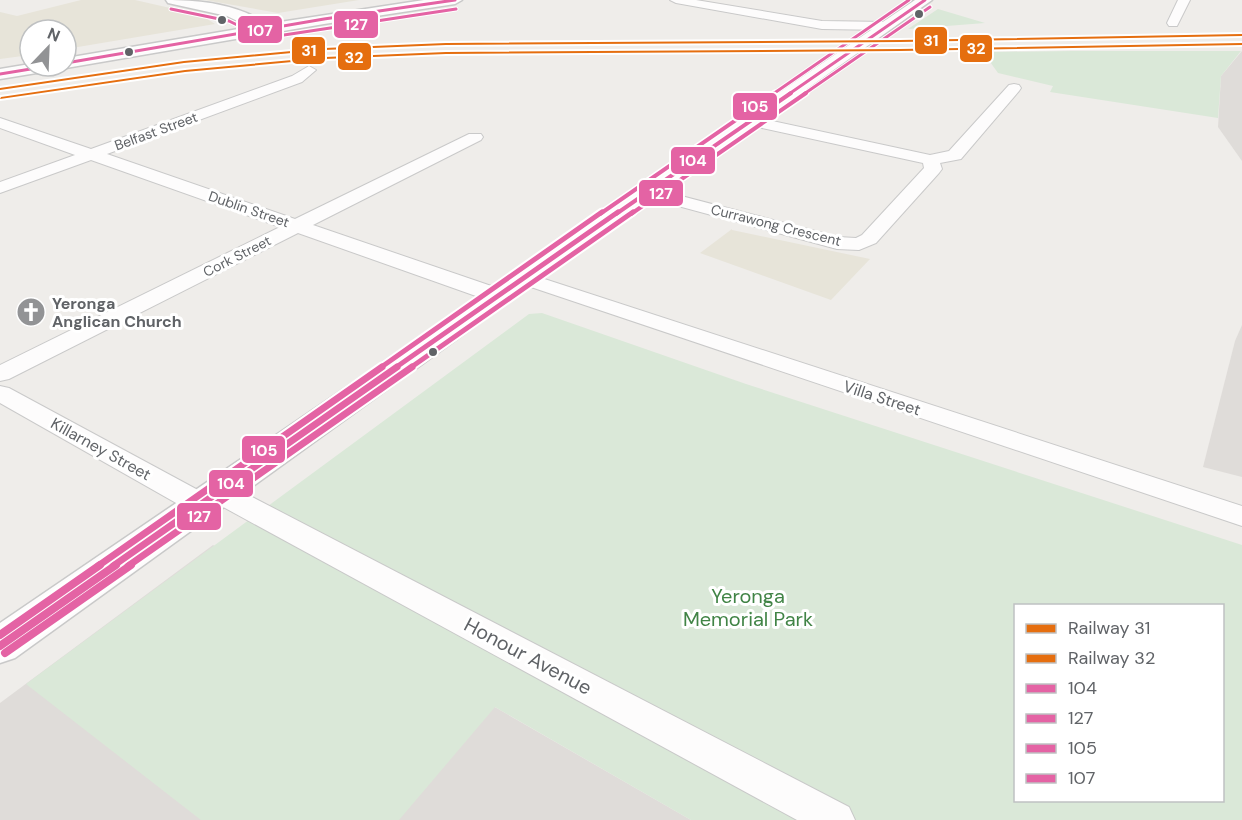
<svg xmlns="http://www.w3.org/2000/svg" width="1242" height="820" viewBox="0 0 1242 820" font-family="'DM Sans',sans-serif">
  <rect width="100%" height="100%" fill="#efedea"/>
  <g fill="#e7e4d9">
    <polygon points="81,0 135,0 201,15 215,24 66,49 66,30 30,30 30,55 0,59 0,12 17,16"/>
    <polygon points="205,0 359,0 278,13"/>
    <polygon points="732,229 732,230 870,259 831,300 700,253"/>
  </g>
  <g fill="#dfdcd9">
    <polygon points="1242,51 1242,161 1218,127 1221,76"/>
    <polygon points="1242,325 1242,477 1203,467 1235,341"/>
    <polygon points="213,545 691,820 0,820 0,703"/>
  </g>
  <g fill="#dae8d8" fill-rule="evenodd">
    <polygon points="938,9 985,23 908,29"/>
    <polygon points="1073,51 1241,51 1221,76 1218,118 1050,92 1053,86 998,73 983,52"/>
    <path d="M 542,313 L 746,384 L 1242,545 L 1242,820 L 691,820 L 495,707 L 399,820 L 201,820 L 26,684 L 529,314 ZM 1016,606 L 1222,606 L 1222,800 L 1016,800 Z"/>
  </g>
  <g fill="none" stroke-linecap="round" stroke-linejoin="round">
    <g stroke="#c9c9c9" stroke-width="2">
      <g id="street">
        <polygon points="670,0 696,0 822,21 887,22 893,26 887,30 822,29 676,3"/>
        <polygon points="1178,0 1190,0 1177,26 1169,26 1167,23"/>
        <polygon points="309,66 316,70 302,82 107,154 295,219 469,134 481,134 483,137 481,140 313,225 506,291 509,296 506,301 498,302 490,301 298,233 9,379 0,381 0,365 280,227 91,160 0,193 0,182 75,155 0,128 0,118 91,149 292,76"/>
        <polygon points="1014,84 1019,85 1021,88 1019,91 961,159 940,163 942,169 939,173 876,243 859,250 837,249 641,196 638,192 641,188 647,187 838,237 856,238 862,235 924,168 923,163 744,124 741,121 744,118 749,116 930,155 949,151 1009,85"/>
        <polygon points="523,272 1242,506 1242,526 516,282 513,278 516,274"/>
        <polygon points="0,386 9,388 209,496 207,493 211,486 221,484 231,486 849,807 855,820 797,820 214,502 216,505 212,512 202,515 192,512 0,403"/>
      </g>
    </g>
    <g stroke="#c9c9c9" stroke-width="3">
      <g id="secondary">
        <path d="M 166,0 C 201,0 237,4 267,24 L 424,0 L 462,0 L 455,4 L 324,24 L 66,68 L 59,66 L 66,66 L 66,58 L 250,27 L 227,16 L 168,3 Z"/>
        <polygon points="915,0 932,0 533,284 15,658 0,663 0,623"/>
        <polygon points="30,64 30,66 58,66 55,70 49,71 0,79 0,69"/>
      </g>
    </g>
    <use href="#street" fill="#fdfcfc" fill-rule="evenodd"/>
    <use href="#secondary" fill="#fdfcfc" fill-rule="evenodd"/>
    <g stroke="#fff" stroke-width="5">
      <polyline id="bus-1-far4" points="789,94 925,0"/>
    </g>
    <g stroke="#fff" stroke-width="7">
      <polyline id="bus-1-far3" points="616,214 791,93"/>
    </g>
    <g stroke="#fff" stroke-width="9">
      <polyline id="bus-1-far2" points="395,368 618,212"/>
    </g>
    <g stroke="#fff" stroke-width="11">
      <polyline id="bus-1-far1" points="113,566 397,367"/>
    </g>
    <g stroke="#fff" stroke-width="13">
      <polyline id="bus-1" points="0,646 116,565"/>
    </g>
    <g stroke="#fff" stroke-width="5">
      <g id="bus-2-far4">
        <polyline points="171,9 229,21 264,38 456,9"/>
        <polyline points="804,94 930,7"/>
      </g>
    </g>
    <g stroke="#fff" stroke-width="7">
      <polyline id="bus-2-far3" points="631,214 806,93"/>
    </g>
    <g stroke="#fff" stroke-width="9">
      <polyline id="bus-2-far2" points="410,368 633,212"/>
    </g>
    <g stroke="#fff" stroke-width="11">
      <polyline id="bus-2-far1" points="128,566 412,367"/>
    </g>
    <g stroke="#fff" stroke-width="13">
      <polyline id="bus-2" points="5,653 131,565"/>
    </g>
    <g stroke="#fff" stroke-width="5">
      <polyline id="bus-3-far4" points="773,94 909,0"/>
    </g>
    <g stroke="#fff" stroke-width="7">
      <polyline id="bus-3-far3" points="600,214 775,93"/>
    </g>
    <g stroke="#fff" stroke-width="9">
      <polyline id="bus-3-far2" points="380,368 602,212"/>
    </g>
    <g stroke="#fff" stroke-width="11">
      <polyline id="bus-3-far1" points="98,566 382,367"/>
    </g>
    <g stroke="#fff" stroke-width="13">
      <polyline id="bus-3" points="0,635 100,565"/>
    </g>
    <g stroke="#fff" stroke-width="5">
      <g id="bus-4">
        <polyline points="66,63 324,19 455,0"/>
        <polyline points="0,74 49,66"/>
      </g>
    </g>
    <use href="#bus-1-far4" stroke="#e463a4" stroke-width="3"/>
    <use href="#bus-1-far3" stroke="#e463a4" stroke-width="4"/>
    <use href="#bus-1-far2" stroke="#e463a4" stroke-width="5"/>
    <use href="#bus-1-far1" stroke="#e463a4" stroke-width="7"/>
    <use href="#bus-1" stroke="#e463a4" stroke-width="8"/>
    <use href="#bus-2-far4" stroke="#e463a4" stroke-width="3"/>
    <use href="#bus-2-far3" stroke="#e463a4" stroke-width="4"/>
    <use href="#bus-2-far2" stroke="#e463a4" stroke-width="5"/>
    <use href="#bus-2-far1" stroke="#e463a4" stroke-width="7"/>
    <use href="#bus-2" stroke="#e463a4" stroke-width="8"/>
    <use href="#bus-3-far4" stroke="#e463a4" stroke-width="3"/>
    <use href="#bus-3-far3" stroke="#e463a4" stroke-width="4"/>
    <use href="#bus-3-far2" stroke="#e463a4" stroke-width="5"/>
    <use href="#bus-3-far1" stroke="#e463a4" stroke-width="7"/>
    <use href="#bus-3" stroke="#e463a4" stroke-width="8"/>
    <use href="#bus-4" stroke="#e463a4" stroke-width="3"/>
    <g stroke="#fff" stroke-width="4">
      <polygon id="rail-1" points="1242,34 1242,36 900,42 446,45 324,50 184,63 0,90 0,88 184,61 324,48 446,43 900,40"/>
    </g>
    <g stroke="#fff" stroke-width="4">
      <polygon id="rail-2" points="1242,43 1242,45 900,51 446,54 325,59 185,72 0,99 1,97 185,70 325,57 446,52 900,49"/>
    </g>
    <use href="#rail-1" fill="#e56e0f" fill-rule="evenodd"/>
    <use href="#rail-2" fill="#e56e0f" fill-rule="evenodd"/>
  </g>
  <defs>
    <g id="church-disc" transform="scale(1.5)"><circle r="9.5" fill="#929395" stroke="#fff"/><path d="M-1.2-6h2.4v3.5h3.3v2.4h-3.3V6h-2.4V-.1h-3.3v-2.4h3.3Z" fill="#fff"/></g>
  </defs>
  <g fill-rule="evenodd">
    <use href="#church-disc" x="31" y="312"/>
  </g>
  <g fill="#606367" stroke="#fff" stroke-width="2">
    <circle cx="919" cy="14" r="5"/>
    <circle cx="222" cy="20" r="5"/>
    <circle cx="129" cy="52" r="5"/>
    <circle cx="433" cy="352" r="5"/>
  </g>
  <g text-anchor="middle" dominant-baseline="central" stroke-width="6" stroke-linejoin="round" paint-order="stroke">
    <g font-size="14" fill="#606367" stroke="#fff">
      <text transform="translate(156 131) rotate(-20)">Belfast Street</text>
      <text transform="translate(249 209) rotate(19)">Dublin Street</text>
      <text transform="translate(776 225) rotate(14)">Currawong Crescent</text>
      <text transform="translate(237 256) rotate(-27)">Cork Street</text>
    </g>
    <g font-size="16" font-weight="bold" fill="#606367" stroke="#fff" text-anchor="start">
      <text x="52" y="303">Yeronga<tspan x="52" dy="18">Anglican Church</tspan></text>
    </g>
    <g font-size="16" fill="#606367" stroke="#fff">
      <text transform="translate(882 398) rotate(18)">Villa Street</text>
      <text transform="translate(101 449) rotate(29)">Killarney Street</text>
    </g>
    <g font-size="20" fill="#418446" stroke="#fff">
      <text x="748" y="596">Yeronga<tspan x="748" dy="23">Memorial Park</tspan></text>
    </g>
    <g font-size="20" fill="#606367" stroke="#fff">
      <text transform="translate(528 656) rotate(28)">Honour Avenue</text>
    </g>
  </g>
  <g stroke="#fff" stroke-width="2">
    <rect x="333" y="10" width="46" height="29" rx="6" fill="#e463a4"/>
    <rect x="237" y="15" width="46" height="29" rx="6" fill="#e463a4"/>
    <rect x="914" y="26" width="34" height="29" rx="6" fill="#e56e0f"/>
    <rect x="959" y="34" width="34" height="29" rx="6" fill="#e56e0f"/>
    <rect x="291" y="36" width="35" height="29" rx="6" fill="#e56e0f"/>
    <rect x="337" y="42" width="35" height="29" rx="6" fill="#e56e0f"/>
    <rect x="732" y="92" width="46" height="29" rx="6" fill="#e463a4"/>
    <rect x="670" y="146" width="46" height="29" rx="6" fill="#e463a4"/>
    <rect x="638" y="179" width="46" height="28" rx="6" fill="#e463a4"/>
    <rect x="241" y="435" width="45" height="29" rx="6" fill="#e463a4"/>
    <rect x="208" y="469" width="46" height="29" rx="6" fill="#e463a4"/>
    <rect x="176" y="502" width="46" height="29" rx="6" fill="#e463a4"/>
  </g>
  <g font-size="16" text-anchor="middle" font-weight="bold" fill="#fff">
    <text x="356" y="30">127</text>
    <text x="260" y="36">107</text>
    <text x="931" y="46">31</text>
    <text x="976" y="54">32</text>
    <text x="309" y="56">31</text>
    <text x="354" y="63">32</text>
    <text x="755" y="112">105</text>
    <text x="693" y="166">104</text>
    <text x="661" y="199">127</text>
    <text x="264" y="456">105</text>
    <text x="231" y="489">104</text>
    <text x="199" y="522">127</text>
  </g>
  <rect x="1014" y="604" width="210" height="198" fill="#ffffff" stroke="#bfc1c2" stroke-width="1.5"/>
  <rect x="1026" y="624" width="30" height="9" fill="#e56e0f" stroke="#bfc1c2" stroke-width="1.5"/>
  <text x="1068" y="634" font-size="18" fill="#606367">Railway 31</text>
  <rect x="1026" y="654" width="30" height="9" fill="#e56e0f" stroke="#bfc1c2" stroke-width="1.5"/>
  <text x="1068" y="664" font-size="18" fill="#606367">Railway 32</text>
  <rect x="1026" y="684" width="30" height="9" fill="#e463a4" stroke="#bfc1c2" stroke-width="1.5"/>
  <text x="1068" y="694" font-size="18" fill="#606367">104</text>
  <rect x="1026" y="714" width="30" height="9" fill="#e463a4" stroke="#bfc1c2" stroke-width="1.5"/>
  <text x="1068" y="724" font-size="18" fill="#606367">127</text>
  <rect x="1026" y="744" width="30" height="9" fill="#e463a4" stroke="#bfc1c2" stroke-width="1.5"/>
  <text x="1068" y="754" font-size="18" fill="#606367">105</text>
  <rect x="1026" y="774" width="30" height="9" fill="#e463a4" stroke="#bfc1c2" stroke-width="1.5"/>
  <text x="1068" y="784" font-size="18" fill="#606367">107</text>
  <g transform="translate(48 48) rotate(23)"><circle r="28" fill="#ffffff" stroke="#bfc1c2" stroke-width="1.5"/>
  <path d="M0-4.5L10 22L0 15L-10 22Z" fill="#929395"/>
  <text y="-9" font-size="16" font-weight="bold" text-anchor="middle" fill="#606367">N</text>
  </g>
</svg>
